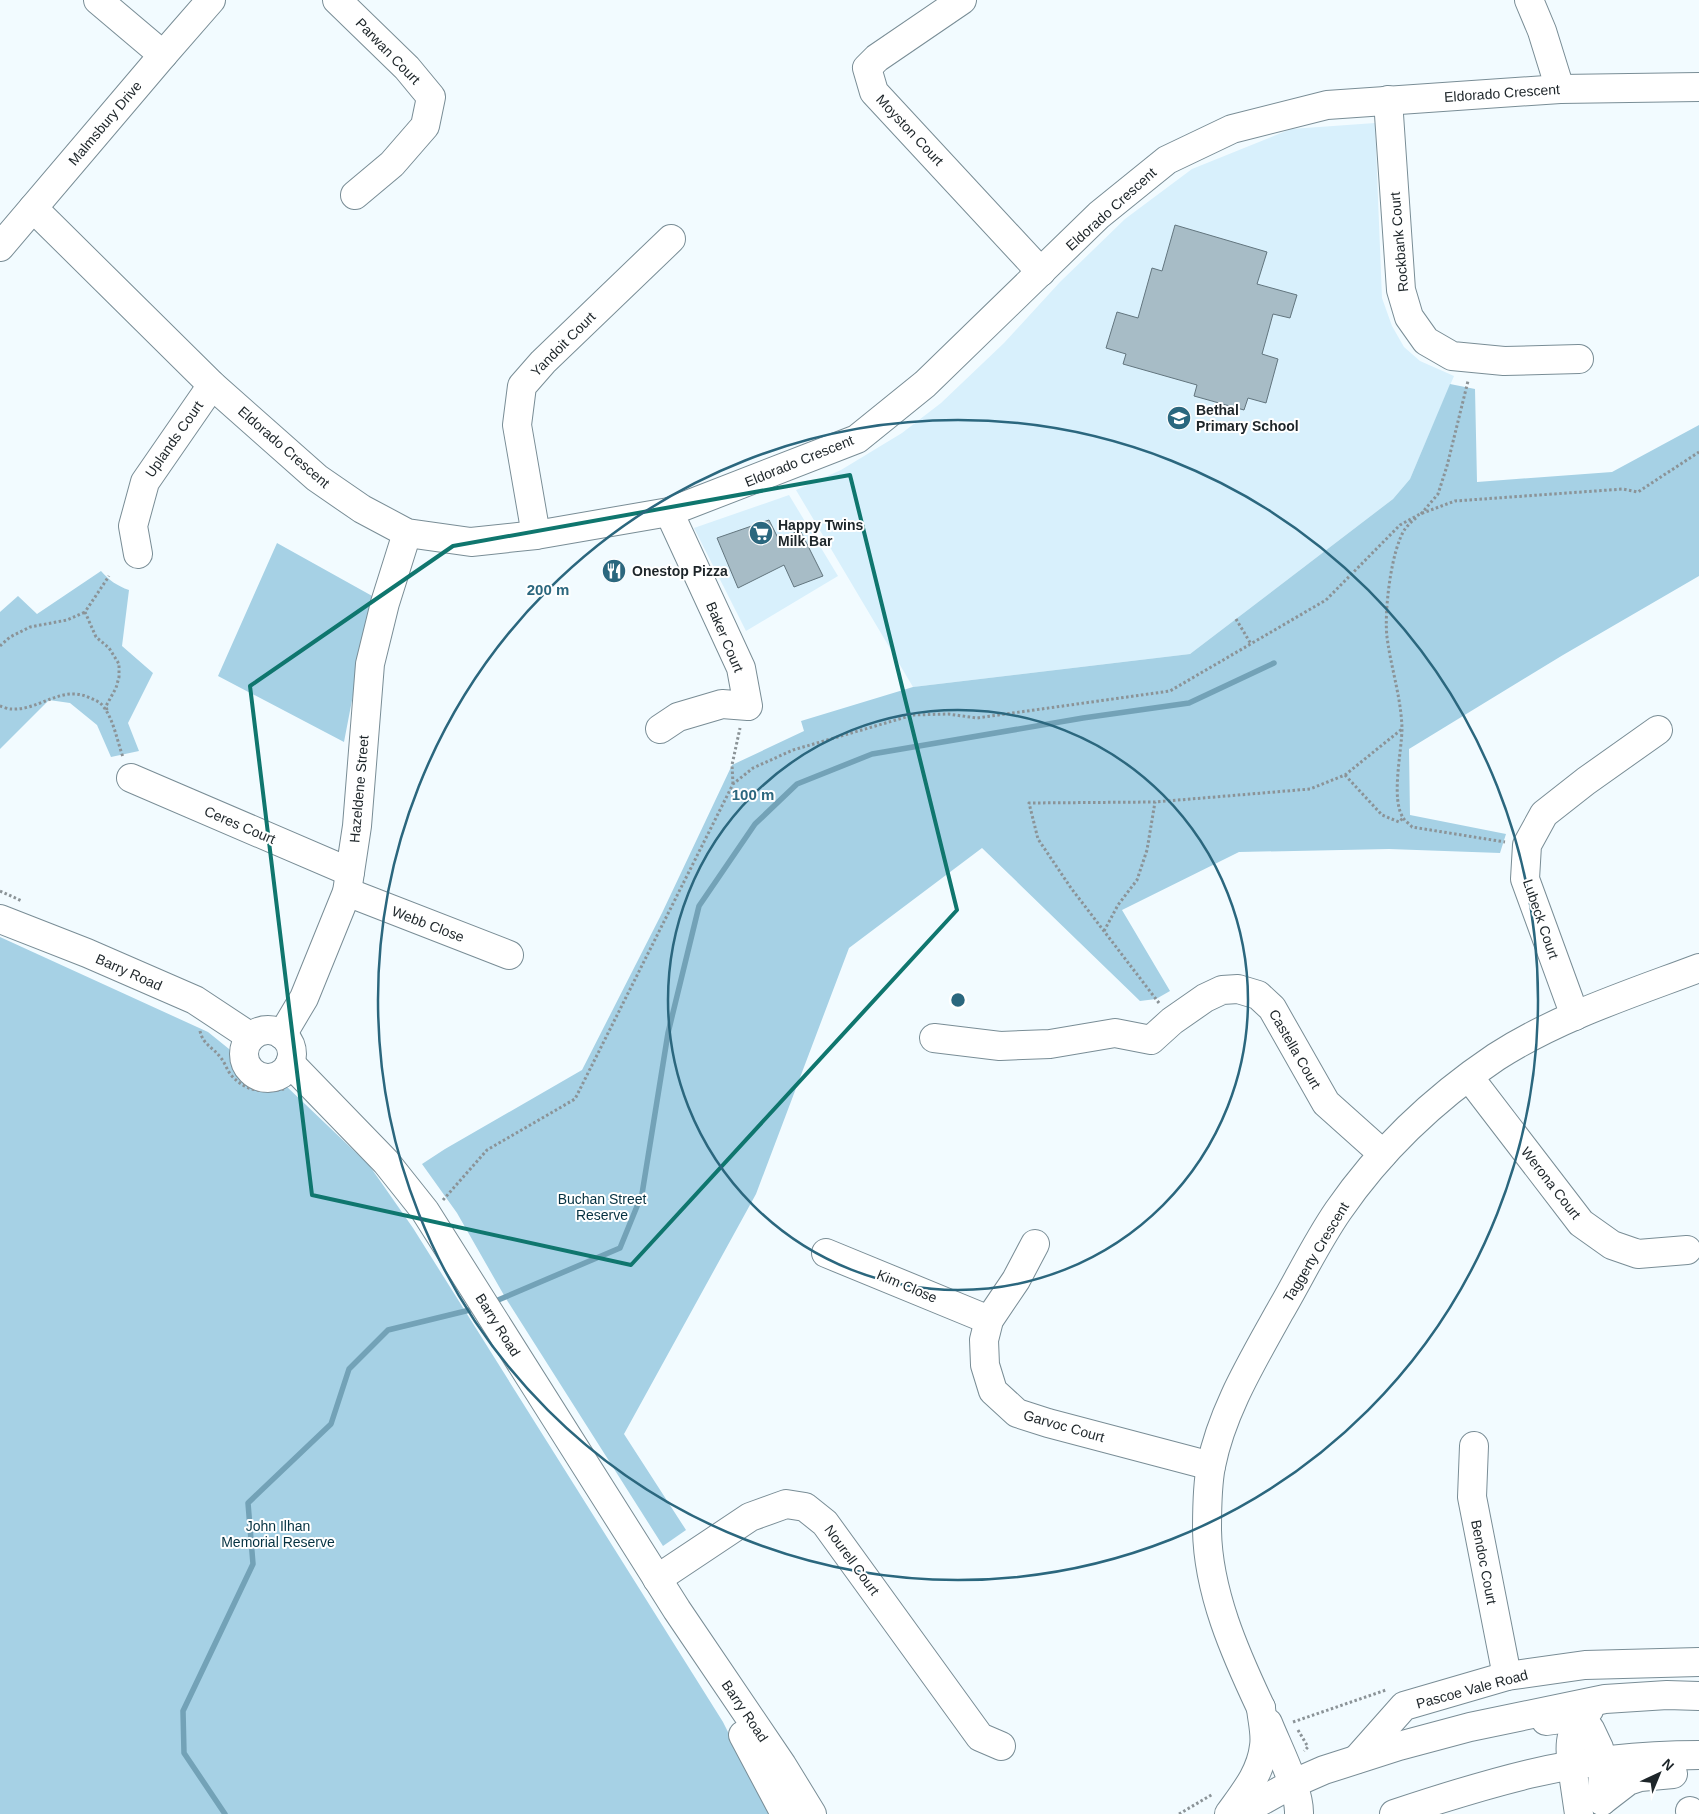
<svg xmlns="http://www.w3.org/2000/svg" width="1699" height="1814" viewBox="0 0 1699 1814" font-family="Helvetica,sans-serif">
  <rect width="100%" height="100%" fill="#f2fbff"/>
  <g fill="#d8f0fc">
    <polygon points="1375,123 1382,298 1392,326 1404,347 1420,361 1454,376 1410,479 1393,499 1190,654 913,687 796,490 841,470 902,433 941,403 1004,343 1060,282 1125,219 1192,169 1291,129"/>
    <polygon points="789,495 838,576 746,631 694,528"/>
  </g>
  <g fill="#a6d1e5">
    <polygon points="1450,384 1475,389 1477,482 1612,472 1699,425 1699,576 1563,655 1409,749 1410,815 1506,834 1500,853 1389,849 1239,852 1122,910 1170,991 1156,999 1140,1001 982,848 849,948 756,1194 624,1434 686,1530 663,1546 505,1297 457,1213 422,1164 445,1149 582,1070 662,913 732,765 804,731 801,721 913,687 1190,654 1393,499 1410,479"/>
    <polygon points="277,543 374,597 362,648 344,742 218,676"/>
    <path d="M 101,571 C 109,580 117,586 129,590 L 122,646 L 153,673 L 128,723 L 139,751 L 111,757 L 97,725 L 70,703 L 49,700 L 0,749 L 0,612 L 18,596 L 37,614 Z"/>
    <polygon points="0,937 208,1032 234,1053 245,1076 258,1084 284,1084 369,1165 413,1228 723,1722 769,1814 0,1814"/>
  </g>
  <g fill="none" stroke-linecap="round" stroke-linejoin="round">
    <g stroke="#73a2b7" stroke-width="5.5">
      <polyline points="491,1303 620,1248 642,1194 668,1033 699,906 755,824 797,784 872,754 1083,718 1189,703 1274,663"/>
      <polyline points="225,1814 184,1753 183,1711 253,1564 248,1503 331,1424 349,1369 388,1330 478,1308"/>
    </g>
  </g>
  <g fill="#a7bcc6" stroke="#62757e">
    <polygon points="1175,225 1267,252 1257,284 1297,295 1290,318 1273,314 1262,354 1278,359 1266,403 1248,398 1244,410 1194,396 1197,385 1123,364 1126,354 1106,348 1117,312 1138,318 1152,268 1162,271"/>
    <polygon points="769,520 779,540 800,530 823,576 794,587 784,565 738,588 717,538"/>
  </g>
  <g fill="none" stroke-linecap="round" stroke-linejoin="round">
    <g stroke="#798d96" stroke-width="30">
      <g id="minor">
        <polyline points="98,0 163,55"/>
        <polyline points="337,0 407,68 431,97 425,126 392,164 355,195"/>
        <polyline points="962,0 877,58 867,68 874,92 1041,272"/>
        <polyline points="1529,0 1542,31 1560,89"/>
        <polyline points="1388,100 1401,290 1409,317 1426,341 1452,356 1504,361 1579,359"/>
        <polyline points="33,208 212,385 317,478 362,509 407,533 471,542 536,535 669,512 857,439 925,384 1099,215 1167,160 1232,129 1327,105 1560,89 1699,87"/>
        <polyline points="0,247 163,55 211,0"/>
        <polyline points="536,535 517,425 522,386 543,362 671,239"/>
        <polyline points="138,554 133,526 145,482 212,385"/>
        <polyline points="660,729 678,717 722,704 748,706 741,668 669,512"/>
        <polyline points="131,778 350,872"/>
        <polyline points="347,892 509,955"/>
        <polyline points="0,919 87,953 195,1000 251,1037"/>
        <polyline points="1575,1016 1525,879 1527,845 1544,814 1586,781 1658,730"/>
        <circle cx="268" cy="1054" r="24"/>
        <polyline points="282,1035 304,998 347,892 357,826 370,664 385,603 407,533"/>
        <polyline points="934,1038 1000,1046 1050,1044 1115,1033 1151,1040 1172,1021 1205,998 1222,990 1238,989 1258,995 1272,1008 1326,1103 1383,1154"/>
        <polyline points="290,1063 386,1162 425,1211 677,1610 782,1765 812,1814"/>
        <polyline points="1469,1077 1581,1223 1612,1245 1638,1254 1687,1250"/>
        <polyline points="1035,1244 1016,1280 989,1320 984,1340 985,1365 993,1391 1017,1413 1048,1423 1211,1466"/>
        <polyline points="826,1253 989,1320"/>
        <polyline points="1474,1446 1472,1497 1507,1676"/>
        <polyline points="657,1579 750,1517 786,1504 805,1507 825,1523 980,1737 1001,1746"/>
        <path d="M 1261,1708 C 1235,1653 1208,1592 1207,1530 C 1207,1509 1207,1486 1211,1466 C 1222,1411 1252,1362 1279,1313 C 1299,1279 1316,1243 1338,1211 C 1380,1150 1435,1098 1496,1057 C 1558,1017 1630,994 1699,968"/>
        <polyline points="743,1735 785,1814"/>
        <polyline points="1357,1759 1404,1706 1507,1676 1585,1665 1699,1662"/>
        <polyline points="1572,1766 1579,1814"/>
        <polyline points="1690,1811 1691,1814"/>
      </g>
    </g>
    <g stroke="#798d96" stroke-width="30">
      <g id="major">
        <polyline points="1546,1721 1569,1718 1590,1729 1599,1748 1603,1762 1602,1801"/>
        <path d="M 1268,1723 C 1277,1746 1300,1790 1299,1814"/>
        <path d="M 1572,1766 C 1568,1740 1571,1729 1589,1710"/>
        <polyline points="1602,1801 1628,1781 1640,1777 1673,1774"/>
        <path d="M 1229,1814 C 1244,1793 1261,1773 1264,1746 C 1266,1734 1262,1720 1261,1708"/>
        <polyline points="1238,1814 1292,1784 1324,1770 1399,1746 1470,1727 1605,1699 1667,1695 1699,1696"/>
        <path d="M 1394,1814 C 1439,1799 1483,1785 1529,1774 C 1584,1761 1643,1755 1699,1755"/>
      </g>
    </g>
    <g stroke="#8b9397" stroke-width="3" stroke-dasharray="2.5 2.5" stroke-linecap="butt">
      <polyline points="1421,514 1438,494 1447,466 1468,381"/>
      <path d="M 1416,518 C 1412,521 1408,525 1405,529 C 1391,550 1384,612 1387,637 C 1391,668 1401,697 1402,728 C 1402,751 1390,801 1404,819 C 1406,822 1410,824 1412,827 L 1505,842"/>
      <polyline points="1236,619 1251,644"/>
      <polyline points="0,646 10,637 30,627 67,620 85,612"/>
      <path d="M 0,706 C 3,707 8,709 11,709 C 39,711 62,684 90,698 C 95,700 100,702 103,706 C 114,720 117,741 123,757"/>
      <polyline points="107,710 106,706 116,688 119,677 119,664 109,648 96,637 85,612 109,576"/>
      <polyline points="1345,775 1382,815 1399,822 1403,818"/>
      <polyline points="733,784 732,765 740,728"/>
      <polyline points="0,891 22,901"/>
      <polyline points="1104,931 1118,905 1137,880 1147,850 1155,802"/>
      <polyline points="1159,1003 1071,888 1038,839 1029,803 1155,802 1310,789 1345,775 1402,729"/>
      <path d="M 200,1031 C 203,1045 213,1047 221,1058 C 225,1063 227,1070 231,1075 C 247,1093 263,1092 284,1089"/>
      <polyline points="443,1200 487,1150 575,1099 733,784 753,768 793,750 913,715 948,714 977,718 1170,691 1326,600 1400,525 1420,514 1455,501 1623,489 1638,492 1699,452"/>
      <polyline points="1293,1722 1386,1690"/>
      <polyline points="1298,1730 1308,1747 1304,1751"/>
      <polyline points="1179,1814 1213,1794"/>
    </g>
    <use href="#minor" stroke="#fff" stroke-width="28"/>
    <use href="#major" stroke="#fff" stroke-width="28"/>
  </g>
  <path fill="none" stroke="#0f766e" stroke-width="4" stroke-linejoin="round" d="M 850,475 L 957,910 L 631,1265 L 312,1195 L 250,686 L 453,546 Z"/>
  <g fill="none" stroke="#2b677e" stroke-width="2.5">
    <circle cx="958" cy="1000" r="290"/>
    <circle cx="958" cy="1000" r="580"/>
  </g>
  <defs>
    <g id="school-disc" transform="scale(1.25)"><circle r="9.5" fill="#2b677e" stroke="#fff"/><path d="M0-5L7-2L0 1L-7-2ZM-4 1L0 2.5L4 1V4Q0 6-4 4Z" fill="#fff"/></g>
    <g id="supermarket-disc" transform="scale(1.25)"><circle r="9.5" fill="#2b677e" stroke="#fff"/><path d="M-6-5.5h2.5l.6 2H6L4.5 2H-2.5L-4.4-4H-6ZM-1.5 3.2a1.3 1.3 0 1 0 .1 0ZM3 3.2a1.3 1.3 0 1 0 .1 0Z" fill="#fff"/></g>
    <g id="restaurant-disc" transform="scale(1.25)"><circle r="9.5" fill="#2b677e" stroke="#fff"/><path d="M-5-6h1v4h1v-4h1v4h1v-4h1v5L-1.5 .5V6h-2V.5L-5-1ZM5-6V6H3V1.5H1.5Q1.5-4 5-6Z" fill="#fff"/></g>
  </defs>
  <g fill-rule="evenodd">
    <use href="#school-disc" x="1179" y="418"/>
    <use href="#supermarket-disc" x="761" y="533"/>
    <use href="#restaurant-disc" x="614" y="571"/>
  </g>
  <g text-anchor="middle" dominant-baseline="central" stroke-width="4" stroke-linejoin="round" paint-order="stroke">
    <g font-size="14" fill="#1d2529" stroke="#fff">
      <text transform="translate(388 51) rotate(46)">Parwan Court</text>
      <text transform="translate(1502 93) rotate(-4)">Eldorado Crescent</text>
      <text transform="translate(105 123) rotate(-50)">Malmsbury Drive</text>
      <text transform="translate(910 130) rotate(47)">Moyston Court</text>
      <text transform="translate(1111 209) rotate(-42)">Eldorado Crescent</text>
      <text transform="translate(1399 242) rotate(-95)">Rockbank Court</text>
      <text transform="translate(563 344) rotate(-45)">Yandoit Court</text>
      <text transform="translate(174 439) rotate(-55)">Uplands Court</text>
      <text transform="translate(284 447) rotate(41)">Eldorado Crescent</text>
      <text transform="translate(799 461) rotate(-22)">Eldorado Crescent</text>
      <text transform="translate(725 637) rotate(67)">Baker Court</text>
      <text transform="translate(359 789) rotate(-85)">Hazeldene Street</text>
      <text transform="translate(240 825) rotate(23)">Ceres Court</text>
      <text transform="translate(1541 919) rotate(71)">Lubeck Court</text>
      <text transform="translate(428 924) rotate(21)">Webb Close</text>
      <text transform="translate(129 972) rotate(24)">Barry Road</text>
      <text transform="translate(1295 1049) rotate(60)">Castella Court</text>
      <text transform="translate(1551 1183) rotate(52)">Werona Court</text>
      <text transform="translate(1316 1252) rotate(-59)">Taggerty Crescent</text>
      <text transform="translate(907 1286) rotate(23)">Kim Close</text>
      <text transform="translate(498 1325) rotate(58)">Barry Road</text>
      <text transform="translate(1064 1426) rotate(16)">Garvoc Court</text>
      <text transform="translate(852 1560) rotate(54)">Nourell Court</text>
      <text transform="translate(1484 1562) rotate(79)">Bendoc Court</text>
      <text transform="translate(1472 1689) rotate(-15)">Pascoe Vale Road</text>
      <text transform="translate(745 1711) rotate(56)">Barry Road</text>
    </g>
    <g font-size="14" font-weight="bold" fill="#1d2529" stroke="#fff" text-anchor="start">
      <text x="1196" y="410">Bethal<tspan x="1196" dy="16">Primary School</tspan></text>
      <text x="778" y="525">Happy Twins<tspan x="778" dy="16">Milk Bar</tspan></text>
      <text x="632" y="571">Onestop Pizza</text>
    </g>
    <g font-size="14" fill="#043141" stroke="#fff">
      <text x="602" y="1199">Buchan Street<tspan x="602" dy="16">Reserve</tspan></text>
      <text x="278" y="1526">John Ilhan<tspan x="278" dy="16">Memorial Reserve</tspan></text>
    </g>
  </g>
  <circle cx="958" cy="1000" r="8" fill="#2b677e" stroke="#fff" stroke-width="2.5"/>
  <g font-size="15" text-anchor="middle" font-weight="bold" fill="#2b677e" stroke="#fff" stroke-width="4" stroke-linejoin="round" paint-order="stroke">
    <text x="548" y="595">200 m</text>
    <text x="753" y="800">100 m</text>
  </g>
  <g transform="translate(1659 1774) rotate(44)" stroke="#ffffff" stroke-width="4" paint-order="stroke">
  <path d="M0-4L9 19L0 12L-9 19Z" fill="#1d2529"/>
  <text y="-8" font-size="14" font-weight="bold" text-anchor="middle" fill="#1d2529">N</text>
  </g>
</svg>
